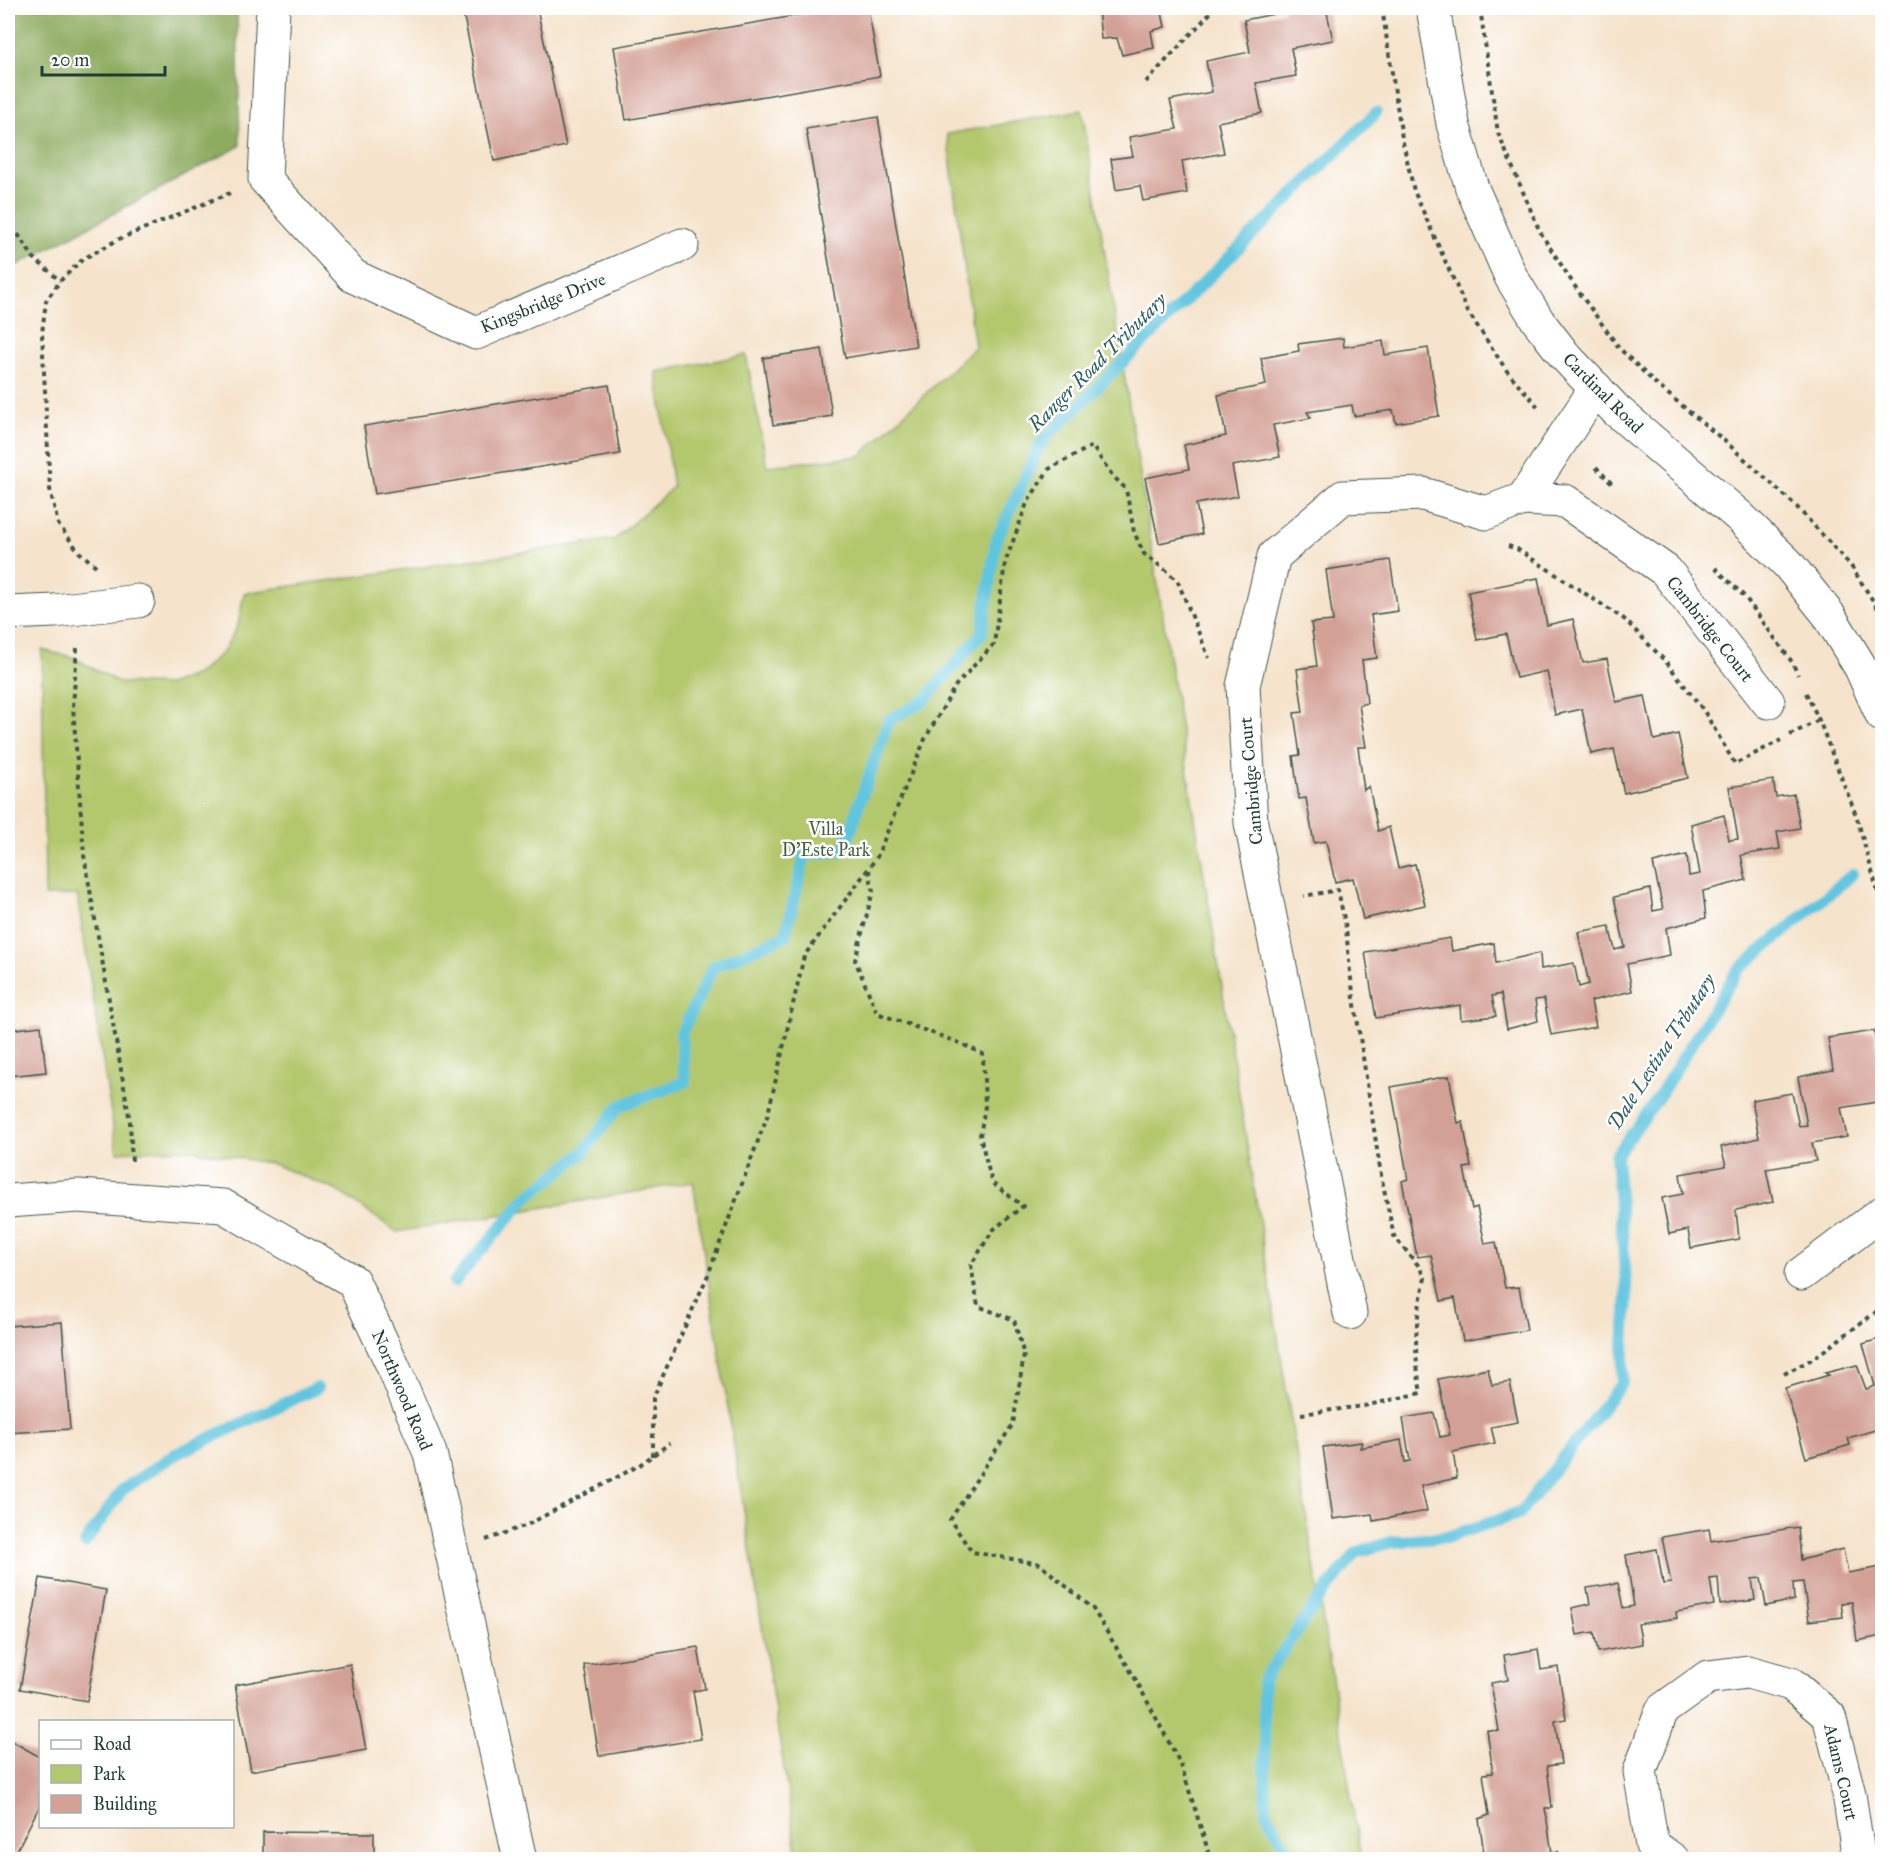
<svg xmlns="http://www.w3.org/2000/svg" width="1890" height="1867" viewBox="0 0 1890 1867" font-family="'IM FELL Great Primer',serif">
  <rect width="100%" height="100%" fill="#fff"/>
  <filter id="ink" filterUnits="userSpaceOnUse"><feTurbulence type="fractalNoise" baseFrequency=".0167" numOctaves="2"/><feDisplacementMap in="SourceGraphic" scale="12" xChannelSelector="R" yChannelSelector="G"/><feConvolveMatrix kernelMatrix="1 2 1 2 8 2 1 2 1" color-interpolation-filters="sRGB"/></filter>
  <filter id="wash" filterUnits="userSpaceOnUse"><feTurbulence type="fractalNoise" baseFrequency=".008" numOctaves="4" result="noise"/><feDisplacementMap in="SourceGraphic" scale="24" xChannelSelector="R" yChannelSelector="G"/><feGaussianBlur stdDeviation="1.35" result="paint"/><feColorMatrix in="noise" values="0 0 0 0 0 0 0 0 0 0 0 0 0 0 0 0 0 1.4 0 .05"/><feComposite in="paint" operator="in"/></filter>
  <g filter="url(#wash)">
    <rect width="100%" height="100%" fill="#f5e3cb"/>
    <polygon fill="#b3c86d" stroke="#698250" stroke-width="1.5" points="1082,110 1361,1859 798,1859 693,1182 397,1232 338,1191 273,1164 187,1149 117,1152 77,895 45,896 42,650 72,657 120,683 169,685 199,673 223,652 238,625 244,593 615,539 673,487 656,372 746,355 767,466 860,456 975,347 947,134"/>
    <polygon fill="#8eac60" stroke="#56744a" stroke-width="1.5" points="8,8 237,8 240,146 8,270"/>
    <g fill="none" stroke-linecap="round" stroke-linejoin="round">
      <g stroke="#61c5df" stroke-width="12">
        <polyline points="454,1282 526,1198 582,1154 619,1106 685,1082 681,1034 713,967 785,936 805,855 845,850 859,804 889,720 923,702 982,633 996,541 1041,443 1376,113"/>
        <polyline points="85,1543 122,1490 174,1455 317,1388"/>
        <polyline points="1292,1860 1266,1812 1263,1680 1319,1599 1357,1552 1392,1542 1447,1537 1520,1513 1622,1383 1627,1295 1616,1155 1654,1104 1738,970 1853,874"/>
      </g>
    </g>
    <g id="blocks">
      <g fill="#d3a095">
        <polygon points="462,8 537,8 566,146 494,161"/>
        <polygon points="840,8 868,8 880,76 626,120 614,47"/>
        <polygon points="1098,8 1161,8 1165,27 1151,31 1154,48 1122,55 1117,38 1101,39"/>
        <polygon points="1283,8 1326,8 1333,40 1291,48 1296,76 1256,83 1262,113 1218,122 1224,153 1182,161 1187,193 1143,201 1140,186 1116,190 1111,159 1133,156 1129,137 1177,129 1170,100 1212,92 1206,61 1250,52 1244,20 1284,12"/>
        <polygon points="878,117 916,346 845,358 806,129"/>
        <polygon points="1343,338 1344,347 1383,341 1385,355 1428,348 1439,416 1396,423 1393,410 1354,416 1352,405 1307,412 1311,418 1273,425 1280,457 1232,466 1238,496 1196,504 1202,534 1159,543 1145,478 1189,469 1184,445 1226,436 1218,395 1266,385 1261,358 1299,351 1298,344"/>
        <polygon points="822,349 832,416 773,425 763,358"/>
        <polygon points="609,385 620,454 375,494 364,426"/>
        <polygon points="1390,560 1398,611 1371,615 1377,658 1362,660 1367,703 1359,705 1366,747 1358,747 1364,790 1369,786 1378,831 1389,827 1398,868 1415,864 1425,905 1363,919 1353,878 1335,882 1326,841 1314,843 1306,798 1299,799 1293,756 1300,755 1294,713 1303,712 1297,669 1317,666 1311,623 1333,621 1326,570"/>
        <polygon points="1538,578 1547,625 1573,619 1583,663 1607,659 1616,702 1645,696 1654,740 1678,734 1688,778 1624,793 1614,749 1591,754 1582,709 1555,715 1547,671 1516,678 1506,634 1477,640 1468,592"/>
        <polygon points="1773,780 1776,797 1794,794 1800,828 1777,832 1780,849 1741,855 1746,880 1703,891 1706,918 1666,928 1670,955 1627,964 1632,991 1591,1001 1596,1027 1551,1035 1544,999 1535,1000 1538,1021 1507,1029 1501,994 1492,996 1496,1016 1461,1020 1460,1005 1376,1018 1365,952 1450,938 1452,951 1494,943 1496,963 1540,953 1541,969 1574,963 1579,987 1589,984 1578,932 1609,926 1615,950 1625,947 1614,897 1650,889 1653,911 1663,909 1653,863 1687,855 1689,876 1700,874 1691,824 1724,815 1729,840 1738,839 1729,787"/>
        <polygon points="41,1026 46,1072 8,1076 8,1030"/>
        <polygon points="1874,1031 1882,1077 1882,1101 1841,1108 1847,1137 1812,1143 1816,1161 1766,1169 1773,1202 1736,1210 1739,1239 1691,1248 1688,1230 1669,1234 1662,1198 1683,1194 1680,1174 1726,1166 1721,1147 1759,1138 1752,1100 1792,1093 1799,1126 1807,1125 1798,1077 1833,1070 1828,1038"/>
        <polygon points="1449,1076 1458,1123 1463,1122 1471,1167 1464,1168 1472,1209 1477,1207 1485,1244 1496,1242 1505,1288 1519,1287 1527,1330 1463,1341 1455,1298 1441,1301 1431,1255 1417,1257 1402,1181 1408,1179 1391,1087"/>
        <polygon points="62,1322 70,1429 8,1433 8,1326"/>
        <polygon points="1882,1338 1882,1428 1848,1438 1850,1445 1806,1458 1785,1388 1829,1375 1825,1373 1857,1365 1866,1389 1875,1386 1863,1344"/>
        <polygon points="1488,1369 1492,1385 1510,1382 1518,1422 1491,1427 1495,1443 1453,1452 1457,1478 1421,1486 1427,1511 1373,1521 1372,1514 1333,1519 1323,1447 1362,1442 1360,1448 1401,1440 1405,1462 1410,1461 1403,1418 1434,1413 1440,1437 1450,1435 1438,1379"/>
        <polygon points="1798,1527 1801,1560 1843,1549 1848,1573 1882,1567 1882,1636 1857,1641 1852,1602 1841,1603 1843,1617 1809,1621 1803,1582 1793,1583 1794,1600 1766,1606 1761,1578 1752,1579 1755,1600 1720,1605 1718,1578 1710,1579 1714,1605 1676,1612 1677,1618 1638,1624 1642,1644 1598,1652 1594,1632 1577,1635 1572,1608 1590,1604 1587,1588 1618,1583 1623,1608 1634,1606 1626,1555 1657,1549 1663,1584 1671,1583 1662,1537 1709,1529 1711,1541"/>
        <polygon points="40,1578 106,1590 87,1701 20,1689"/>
        <polygon points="698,1647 705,1689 693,1691 701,1739 599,1756 584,1665"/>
        <polygon points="1538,1649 1541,1670 1558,1667 1566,1719 1555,1721 1561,1764 1547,1766 1552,1808 1545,1808 1552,1853 1558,1851 1560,1860 1485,1860 1479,1819 1489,1815 1483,1774 1493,1773 1487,1730 1499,1731 1491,1683 1508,1680 1504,1655"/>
        <polygon points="350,1664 366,1750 251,1771 235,1685"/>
        <polygon points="8,1739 40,1757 40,1805 12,1860 8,1858"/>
        <polygon points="263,1832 374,1833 374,1860 263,1860"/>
      </g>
    </g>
  </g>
  <g filter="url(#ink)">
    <use href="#blocks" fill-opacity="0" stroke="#3f564b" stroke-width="1.5"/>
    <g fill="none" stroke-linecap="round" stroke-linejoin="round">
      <g stroke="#3f564b" stroke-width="35">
        <g id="minor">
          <polyline points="273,8 265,179 353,276 476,333 682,245"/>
          <polyline points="1433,8 1453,124 1472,188 1511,277 1538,321 1565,356 1616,410 1740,517 1788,564 1828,614 1861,668 1882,715"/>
          <polyline points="1523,499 1596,388"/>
          <polyline points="8,613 55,611 138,601"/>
          <polyline points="8,1201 78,1196 223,1206 353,1281 393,1366 430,1453 520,1860"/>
          <polyline points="1801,1274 1882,1213"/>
          <polyline points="1350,1313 1251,823 1243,686 1274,556 1343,497 1423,494 1486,513 1523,499 1565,501 1666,571 1768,702"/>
          <polyline points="1673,1860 1652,1845 1640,1771 1662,1710 1708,1677 1748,1672 1791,1684 1829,1716 1849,1794 1859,1860"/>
        </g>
      </g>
      <g stroke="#3f564b" stroke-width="4" stroke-dasharray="4.5 4.5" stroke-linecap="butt">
        <polyline points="1382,8 1402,138 1414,191 1468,312 1507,371 1539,408"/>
        <polyline points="1480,8 1498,133 1540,232 1578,291 1620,349 1656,384 1727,443 1795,505 1851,566 1882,615"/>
        <polyline points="1146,82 1215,8"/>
        <polyline points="8,219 33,257 60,281"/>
        <polyline points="1596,467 1614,486"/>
        <polyline points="1508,546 1517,549 1624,619 1667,663 1704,711 1735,764 1781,740"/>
        <polyline points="96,566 79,552 58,524 50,489 42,333 46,301 60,281 83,259 119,239 230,193"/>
        <polyline points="1715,568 1745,597 1792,662 1798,675"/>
        <polyline points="77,648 73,707 84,855 130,1122 132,1164"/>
        <polyline points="1806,693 1819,720 1857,818 1882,907"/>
        <polyline points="1790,735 1819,720"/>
        <polyline points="869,870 873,891 855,960 877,1013 957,1042 983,1054 985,1106 980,1136 992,1183 1023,1206 993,1230 971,1265 978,1306 1014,1320 1024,1355 1013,1424 950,1520 972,1552 1040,1564 1093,1609 1136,1680 1181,1765 1211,1860"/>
        <polyline points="1784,1374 1814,1358 1876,1312 1882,1306"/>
        <path d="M 1301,1414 L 1364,1406 L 1421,1393 C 1413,1348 1415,1323 1425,1278 L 1418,1265 L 1394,1236 L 1381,1175 L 1350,972 L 1346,928 L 1338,890 L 1304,896"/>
        <polyline points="653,1456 653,1398 708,1275 768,1114 804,956 877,857 925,739 956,685 994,644 1005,563 1027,503 1049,469 1092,446 1112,475 1126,489 1134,532 1144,554 1167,571 1178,582 1209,658"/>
        <polyline points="486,1540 527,1525 638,1466 670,1443"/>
      </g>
      <use href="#minor" stroke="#fff" stroke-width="33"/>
    </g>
  </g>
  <g text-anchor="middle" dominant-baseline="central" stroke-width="5" stroke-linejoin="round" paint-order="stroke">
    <g font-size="18" fill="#1f3d34" stroke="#fff">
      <text transform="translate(543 303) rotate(-22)">Kingsbridge Drive</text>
      <text transform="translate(1603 393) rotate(45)">Cardinal Road</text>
      <text transform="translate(1710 629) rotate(52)">Cambridge Court</text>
      <text transform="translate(1251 781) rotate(-95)">Cambridge Court</text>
      <text transform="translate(402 1390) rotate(67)">Northwood Road</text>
      <text transform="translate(1841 1772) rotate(77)">Adams Court</text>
    </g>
    <g font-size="18" fill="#446042" stroke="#fff">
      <text x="826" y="829">Villa<tspan x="826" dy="21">D'Este Park</tspan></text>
    </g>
    <g font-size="20" font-style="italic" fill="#305f5f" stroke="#fff">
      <text transform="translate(1097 362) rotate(-45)">Ranger Road Tributary</text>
      <text transform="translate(1661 1052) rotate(-57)">Dale Lestina Trbutary</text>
    </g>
  </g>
  <rect width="1890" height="1867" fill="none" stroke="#fff" stroke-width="30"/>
  <rect x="39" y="1720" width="195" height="108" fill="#ffffff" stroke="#a5b1ae" stroke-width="1.5"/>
  <rect x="51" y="1740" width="30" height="9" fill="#ffffff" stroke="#a5b1ae" stroke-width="1.5"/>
  <text x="93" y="1750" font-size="18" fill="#1f3d34">Road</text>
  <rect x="51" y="1765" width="30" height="18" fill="#b3c86d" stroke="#a5b1ae" stroke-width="1.5"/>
  <text x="93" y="1780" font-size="18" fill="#1f3d34">Park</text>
  <rect x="51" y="1795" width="30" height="18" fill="#d3a095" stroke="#a5b1ae" stroke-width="1.5"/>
  <text x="93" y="1810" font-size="18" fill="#1f3d34">Building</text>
  <path d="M42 66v9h123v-9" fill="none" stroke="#1f3d34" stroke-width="3"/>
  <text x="51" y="66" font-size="18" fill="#1f3d34" stroke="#ffffff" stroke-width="4.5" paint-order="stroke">20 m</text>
</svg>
